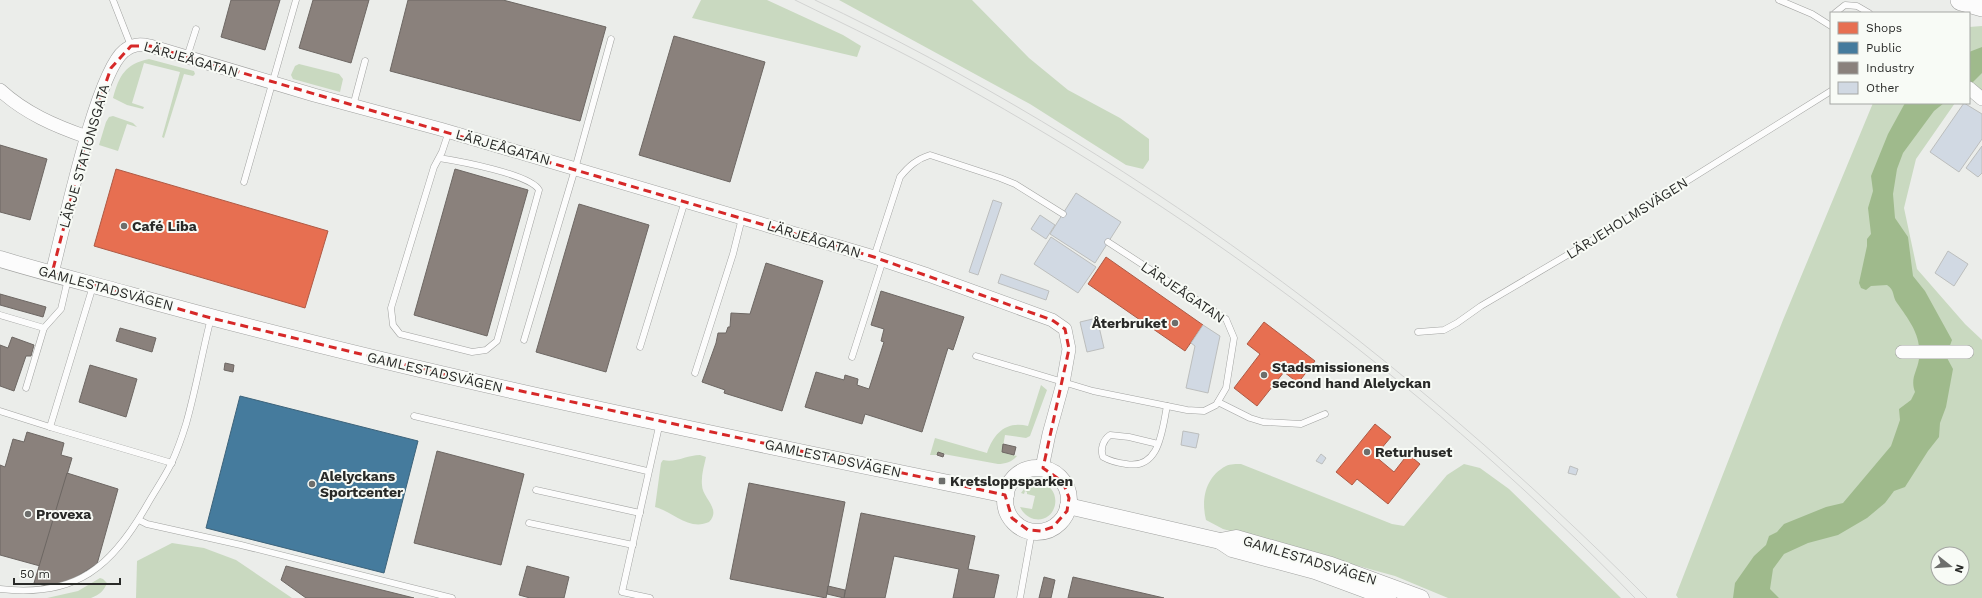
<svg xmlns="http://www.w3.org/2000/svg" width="1982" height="598" viewBox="0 0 1982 598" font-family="'Work Sans',sans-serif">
  <rect width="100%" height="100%" fill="#ebedea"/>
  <g fill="#c9d9c0" fill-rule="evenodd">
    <polygon points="701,0 767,0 843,35 861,46 857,57 692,18"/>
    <polygon points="839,0 972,0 1029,58 1068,90 1120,118 1149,139 1149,160 1143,169 1126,165 1030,104"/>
    <polygon points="1982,26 1982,97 1976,95 1969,97 1969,27"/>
    <path d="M 149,59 L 194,71 L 195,74 L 193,76 L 184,74 L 164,138 L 162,137 L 180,72 L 144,63 L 132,103 L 144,107 L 143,109 L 127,105 L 113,98 C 119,76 125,64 149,59 Z"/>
    <polygon points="299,64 339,74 343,79 340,92 293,79 291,75 295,66"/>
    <path d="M 1873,103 L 1955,103 L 1916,159 L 1904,208 L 1917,269 L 1965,324 L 1982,340 L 1982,598 L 1678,598 L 1676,595 L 1783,320 ZM 1938,554 L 1962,554 L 1962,578 L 1938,578 Z"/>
    <polygon points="113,116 133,123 137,127 127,124 118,151 99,145 106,122 109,117"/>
    <path d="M 1041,385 L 1047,390 L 1030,436 L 1026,438 L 1005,435 L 1002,452 L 1017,456 C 1012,462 1005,464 998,464 L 938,453 L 937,455 L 930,455 L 935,438 L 987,453 C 994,433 1006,421 1028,426 Z"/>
    <path d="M 700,455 L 706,457 C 704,466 701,476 702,485 C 702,498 722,509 709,522 C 689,531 673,512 655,507 L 661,463 L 663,460 C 676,463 687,455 700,455 Z"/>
    <path d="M 1241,464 L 1392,524 L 1404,526 L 1447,475 L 1464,464 L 1480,468 L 1509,489 L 1621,598 L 1448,598 L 1395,576 L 1223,529 L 1206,520 C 1201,500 1205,477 1226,466 C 1230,464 1237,464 1241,464 Z"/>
    <path d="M 1036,482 C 1065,484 1059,524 1034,519 C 1027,517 1023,513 1020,507 L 1032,509 L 1035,496 L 1027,494 L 1027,492 L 1025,491 L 1024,494 L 1021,493 L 1027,485 Z"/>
    <polygon points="172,543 204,548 236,560 292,598 136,598 137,561"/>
    <path d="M 100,578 L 103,579 L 107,583 C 104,591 99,595 91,598 L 47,598 L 78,591 Z"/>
  </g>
  <g fill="#9fba8c">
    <polygon points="1982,47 1982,73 1969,86 1969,52"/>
    <path d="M 1905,103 L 1944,103 L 1934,111 L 1903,153 L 1897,169 L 1893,194 L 1895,218 L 1908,237 L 1913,276 L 1925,291 L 1952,340 L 1946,356 L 1953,369 L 1946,407 L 1940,423 L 1939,437 L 1928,451 L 1905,487 L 1894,491 L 1885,503 L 1867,518 L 1838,535 L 1808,543 L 1784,554 L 1773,569 L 1770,589 L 1779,598 L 1733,598 L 1735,583 L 1754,556 L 1766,545 L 1769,536 L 1777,532 L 1784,524 L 1826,507 L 1843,503 L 1891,446 L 1900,420 L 1899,409 L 1911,400 L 1915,392 C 1910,378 1917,372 1919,359 C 1922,336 1909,320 1897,303 C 1892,296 1895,290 1887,285 L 1871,286 L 1866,290 L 1861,288 L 1859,283 L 1867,246 L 1867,239 L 1871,234 L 1868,208 L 1873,191 L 1871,176 L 1888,134 Z"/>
  </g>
  <g fill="#e76f51" stroke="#ae5a45">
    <polygon points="116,169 328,231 305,308 94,246"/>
    <polygon points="1106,257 1203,325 1185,351 1088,284"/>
    <polygon points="1264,322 1315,361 1298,383 1284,372 1257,406 1234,388 1260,354 1247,344"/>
    <polygon points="1375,424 1391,437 1375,456 1394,472 1408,454 1420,464 1388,504 1357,479 1352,485 1336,472"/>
  </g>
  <polygon fill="#457b9d" stroke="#3d637a" points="240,396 418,441 384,573 206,528"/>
  <g fill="#8a817c" stroke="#6d6763">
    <polygon points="231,0 280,0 265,50 221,37"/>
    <polygon points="313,0 369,0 351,63 299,48"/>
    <polygon points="408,0 503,0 606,27 580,121 390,71"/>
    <polygon points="674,36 765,62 730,182 639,155"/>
    <polygon points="0,145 47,159 30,220 0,212"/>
    <polygon points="455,169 528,190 487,336 414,315"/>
    <polygon points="579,204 649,225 606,372 536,352"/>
    <polygon points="766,263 823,281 782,411 724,393 725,390 702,382 716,343 718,333 726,333 728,327 730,327 731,313 750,314"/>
    <polygon points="881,291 964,317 953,350 948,348 922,432 865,414 862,424 805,407 816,372 844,380 845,375 858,379 857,385 869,389 884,342 881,341 884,329 871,325"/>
    <polygon points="0,294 46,307 43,317 0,305"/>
    <polygon points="120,328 156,338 152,352 116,341"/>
    <polygon points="12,337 34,345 31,356 26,356 14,391 0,386 0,345 8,348"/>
    <polygon points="225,363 234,365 233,372 224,370"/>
    <polygon points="90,365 137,379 126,417 79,402"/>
    <polygon points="27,432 64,443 61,455 72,458 40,566 0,555 0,465 5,467 13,439 24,442"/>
    <polygon points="1003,444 1016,447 1014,455 1002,452"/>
    <polygon points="437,451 524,474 501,565 414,543"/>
    <polygon points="938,452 944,454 943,457 937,455"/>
    <polygon points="67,473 118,489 97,564 68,582 47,586 34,583"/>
    <polygon points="749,483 845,502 826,598 730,579"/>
    <polygon points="861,513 975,536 968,569 999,575 994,598 953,598 959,569 894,556 885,598 844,598"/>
    <polygon points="286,566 414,598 306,598 281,580"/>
    <polygon points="527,566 569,577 564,598 530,598 519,595"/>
    <polygon points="1044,577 1055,580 1051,598 1039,598"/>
    <polygon points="1073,577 1164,598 1068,598"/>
    <polygon points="828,586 845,590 844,598 827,594"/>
  </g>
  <g fill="#d1d9e3" stroke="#bcbebd">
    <polygon points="1964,103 1982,114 1982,139 1959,172 1930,152"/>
    <polygon points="1982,146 1982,173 1978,177 1966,168"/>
    <polygon points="1076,193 1121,222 1095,263 1050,234"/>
    <polygon points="993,200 1002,203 978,275 969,272"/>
    <polygon points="1040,215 1055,225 1046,239 1031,229"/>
    <polygon points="1051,237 1096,267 1078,293 1034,264"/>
    <polygon points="1948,251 1968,264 1954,286 1935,273"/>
    <polygon points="1001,274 1049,291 1046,300 998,283"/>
    <polygon points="1097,318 1104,348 1087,352 1080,322"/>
    <polygon points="1203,325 1220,336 1208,393 1186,388 1195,346 1191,343"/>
    <polygon points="1183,431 1199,434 1196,448 1181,445"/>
    <polygon points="1321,454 1326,458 1322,464 1316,461"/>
    <polygon points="1570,466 1578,469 1576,475 1568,473"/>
  </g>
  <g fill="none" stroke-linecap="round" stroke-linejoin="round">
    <g stroke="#a1a2a0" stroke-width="7">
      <g id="service">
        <polyline points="113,0 131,46"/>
        <polyline points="1779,0 1812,14 1831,26"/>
        <polyline points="1835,13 1845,5 1857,6 1869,13"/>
        <polyline points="187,57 196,29"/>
        <polyline points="353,106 365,61"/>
        <path d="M 439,158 C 458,161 530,174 539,190 L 497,341 L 486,350 L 472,352 L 400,334 L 393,325 L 391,308 L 434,167 L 442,152 L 449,131"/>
        <polyline points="244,182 296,0"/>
        <path d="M 874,257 L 900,177 C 909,166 917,159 930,155 L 1000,178 L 1015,184 L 1063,214"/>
        <polyline points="0,315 44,328 26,388"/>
        <polyline points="44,328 61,309 68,279"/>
        <polyline points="1418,332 1444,330 1457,323 1481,306 1591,241 1831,91"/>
        <polyline points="524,340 575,169 611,39"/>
        <polyline points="640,347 685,201"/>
        <polyline points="976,356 1093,391 1187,410 1204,411 1216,405 1226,388 1234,338 1226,319 1108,242"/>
        <polyline points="852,357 883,260"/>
        <polyline points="695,373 733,254 742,218"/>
        <polyline points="1218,402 1250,418 1263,422 1301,424 1325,414"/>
        <polyline points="0,411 50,427 93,286"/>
        <polyline points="414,416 647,471"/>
        <polyline points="50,427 172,463"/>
        <path d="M 1158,444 L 1129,437 L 1110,435 C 1103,440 1100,449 1103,457 C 1110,461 1118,463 1126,464 C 1160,470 1162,430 1167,406"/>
        <polyline points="536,490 640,513"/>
        <polyline points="139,520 147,524 241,545 452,598"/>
        <polyline points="529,523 633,545"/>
        <path d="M 0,589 C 77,598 112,566 147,505 C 155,491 164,478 171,464 C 177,451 182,437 186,424 C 196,389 202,353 211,318"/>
        <polyline points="650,598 622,592 660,422"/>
        <polyline points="1020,598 1032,531"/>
      </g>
    </g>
    <g stroke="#a1a2a0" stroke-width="14">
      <g id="minor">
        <polyline points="1969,88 1982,99"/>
        <path d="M 0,90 C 25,113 55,126 87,137"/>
        <path d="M 52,273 C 63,232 96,73 124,51 C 132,44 140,44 150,46 L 314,95 L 440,129 L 874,257 L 928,275 L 1052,320 L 1065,329 L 1069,349 L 1063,383 L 1049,434 L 1042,468"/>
        <polyline points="1902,352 1967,352"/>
      </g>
    </g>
    <g stroke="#a1a2a0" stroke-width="17">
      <g id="tertiary">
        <path d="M 0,259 C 43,272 87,283 130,295 C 419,376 713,434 1006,495"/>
        <circle cx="1037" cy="500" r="32"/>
        <polyline points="1068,506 1220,541 1236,538 1331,565 1421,598"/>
        <polyline points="1220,541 1232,549 1315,571 1388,598"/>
      </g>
    </g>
    <g stroke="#a1a2a0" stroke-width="22">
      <polyline id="trunk" points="1961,0 1982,6"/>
    </g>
    <use href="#service" stroke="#fcfcfc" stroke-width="6"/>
    <use href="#minor" stroke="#fcfcfc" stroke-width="13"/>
    <use href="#tertiary" stroke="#fcfcfc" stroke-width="16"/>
    <use href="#trunk" stroke="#fcfcfc" stroke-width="21"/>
    <g stroke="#d2d3d2" stroke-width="1">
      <path d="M 795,0 C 850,27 905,53 958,83 C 1206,221 1437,394 1635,598"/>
      <path d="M 815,0 C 1125,147 1405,355 1647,598"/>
    </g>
  </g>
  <path fill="none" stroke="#d62828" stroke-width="3" stroke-dasharray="8 5" stroke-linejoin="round" d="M 131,46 L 150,46 L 874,257 L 1052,320 L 1065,329 L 1069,349 L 1043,468 L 1063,482 L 1069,498 L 1067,511 L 1053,527 L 1041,531 L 1028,530 L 1012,518 L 1005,495 L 456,377 L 211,318 L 52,273 L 87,137 L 111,68 Z"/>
  <g fill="#6d6e6c" stroke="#f8fbf6" stroke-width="1.5">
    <circle cx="124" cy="226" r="4"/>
    <circle cx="1175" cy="323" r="4"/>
    <circle cx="1264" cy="375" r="4"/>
    <circle cx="1367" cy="452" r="4"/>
    <rect x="938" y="477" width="8" height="8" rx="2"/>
    <circle cx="312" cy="484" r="4"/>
    <circle cx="28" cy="514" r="4"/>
  </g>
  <g text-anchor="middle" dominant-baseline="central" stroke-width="4" stroke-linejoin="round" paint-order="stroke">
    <g font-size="14" fill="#292a28" stroke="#f8fbf6">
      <text transform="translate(191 59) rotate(16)">LÄRJEÅGATAN</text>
      <text transform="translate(503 147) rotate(16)">LÄRJEÅGATAN</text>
      <text transform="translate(84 156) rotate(-74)">LÄRJE STATIONSGATA</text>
      <text transform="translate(1627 218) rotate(-32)">LÄRJEHOLMSVÄGEN</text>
      <text transform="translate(814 239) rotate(17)">LÄRJEÅGATAN</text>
      <text transform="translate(106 288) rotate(15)">GAMLESTADSVÄGEN</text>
      <text transform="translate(1183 292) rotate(34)">LÄRJEÅGATAN</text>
      <text transform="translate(435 372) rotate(13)">GAMLESTADSVÄGEN</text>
      <text transform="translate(833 458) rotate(12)">GAMLESTADSVÄGEN</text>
      <text transform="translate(1310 560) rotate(17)">GAMLESTADSVÄGEN</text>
    </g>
    <g font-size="14" font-weight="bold" fill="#292a28" stroke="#f8fbf6" text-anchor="start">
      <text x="132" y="226">Café Liba</text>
      <text x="1167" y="323" text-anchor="end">Återbruket</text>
      <text x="1272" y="367">Stadsmissionens<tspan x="1272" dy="16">second hand Alelyckan</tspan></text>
      <text x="1375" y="452">Returhuset</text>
      <text x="320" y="476">Alelyckans<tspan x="320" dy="16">Sportcenter</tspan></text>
      <text x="950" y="481">Kretsloppsparken</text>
      <text x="36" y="514">Provexa</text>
    </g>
  </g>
  <rect x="1830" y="12" width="140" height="92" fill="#f8fbf6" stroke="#a5a7a4"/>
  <rect x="1838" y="22" width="20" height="12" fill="#e76f51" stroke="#a5a7a4"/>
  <text x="1866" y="32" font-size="12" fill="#292a28">Shops</text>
  <rect x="1838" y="42" width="20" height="12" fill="#457b9d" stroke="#a5a7a4"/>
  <text x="1866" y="52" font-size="12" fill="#292a28">Public</text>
  <rect x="1838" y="62" width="20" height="12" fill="#8a817c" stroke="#a5a7a4"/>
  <text x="1866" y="72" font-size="12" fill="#292a28">Industry</text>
  <rect x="1838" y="82" width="20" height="12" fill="#d1d9e3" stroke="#a5a7a4"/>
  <text x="1866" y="92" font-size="12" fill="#292a28">Other</text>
  <g transform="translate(1950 566) rotate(107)"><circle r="19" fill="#f8fbf6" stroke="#a5a7a4"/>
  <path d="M0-3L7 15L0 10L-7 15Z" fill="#6d6e6c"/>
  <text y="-6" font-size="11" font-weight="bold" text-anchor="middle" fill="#292a28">N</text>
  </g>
  <path d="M14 578v6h106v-6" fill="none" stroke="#292a28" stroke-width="2"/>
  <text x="20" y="578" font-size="12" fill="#292a28" stroke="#f8fbf6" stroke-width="3" paint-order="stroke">50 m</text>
</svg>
